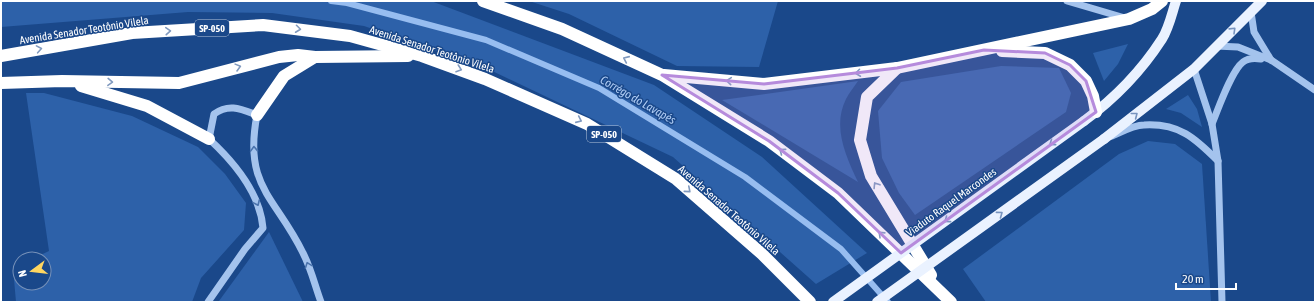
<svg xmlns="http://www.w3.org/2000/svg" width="1316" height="303" viewBox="0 0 1316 303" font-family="'Asap Condensed',sans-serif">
  <rect width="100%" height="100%" fill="#1a488a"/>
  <g fill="#2d61a9">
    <polygon points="1,1 431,1 654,85 762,157 867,253 816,284 673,157 486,68 364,26 272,13 188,12 1,27"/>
    <polygon points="529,1 778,1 759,67 677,66 569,14"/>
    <polygon points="1128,44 1118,64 1104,81 1093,53"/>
    <polygon points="1001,66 1059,68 1071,93 1066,112 915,215 899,193 882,158 878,111 901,82"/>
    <path d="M 858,81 C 854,87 849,93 846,99 C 832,127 846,156 858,182 L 722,100 Z"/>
    <polygon points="26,93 44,93 132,116 198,147 225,174 246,203 244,230 201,278 192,302 16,302 13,268 20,265 20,283 44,283 44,259 32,259 49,251"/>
    <polygon points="1188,95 1197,109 1202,127 1181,113 1166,109"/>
    <polygon points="1148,141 1175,144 1202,164 1211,302 986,302 963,269 1119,154"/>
    <polygon points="269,232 303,302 220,302 219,301"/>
  </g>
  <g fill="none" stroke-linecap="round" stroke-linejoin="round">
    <polyline stroke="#97bdf0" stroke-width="6" points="331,1 347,3 486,40 599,88 745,177 841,249 888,302"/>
    <g stroke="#a4c3ed" stroke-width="7">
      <polyline points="1067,1 1125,18"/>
      <polyline points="1251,12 1254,32 1271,60"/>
      <polyline points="1216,46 1238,47 1271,60 1315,90"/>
      <polyline points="1194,69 1212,124 1218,161 1222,302"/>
      <path d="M 1212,124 C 1218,110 1231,71 1243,62 C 1248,58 1255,58 1261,59"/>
      <path d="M 1112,136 C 1121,132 1134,125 1144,125 C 1179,123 1195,138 1218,161"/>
      <path d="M 208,302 L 245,249 L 263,228 C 260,192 234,162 209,139 L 214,114 C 229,103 241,109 257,115 C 243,187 276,197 303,253 C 311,268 315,286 321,302"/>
    </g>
    <g stroke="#eaf2ff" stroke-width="10">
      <path d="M 1084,121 C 1114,99 1142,70 1162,39 C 1169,28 1172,13 1176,1"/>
      <polyline points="1104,139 1194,69 1262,1"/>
    </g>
    <g stroke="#fff" stroke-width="12">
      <polyline points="483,1 562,29 662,75 769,141 838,193 951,302"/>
      <polyline points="1002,51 1045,53 1070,65 1086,81 1093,96 1096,112"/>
      <polyline points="1,56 132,33 263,25 350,36 422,56 485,79 587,124 676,179 762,254 810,302"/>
      <polyline points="897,68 867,97 860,140 871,176 931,275"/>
      <polyline points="664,75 764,84 897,68 1129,19 1152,9 1162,1"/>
      <polyline points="1,83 62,81 179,83 279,57 298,55 315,57 408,56"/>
      <polyline points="81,86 147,106 209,139"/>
      <polyline points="257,115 284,76 315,57"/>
    </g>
    <g stroke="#eaf2ff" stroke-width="10">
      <polyline points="833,302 1084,121"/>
      <polyline points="877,302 1104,139"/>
    </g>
  </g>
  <defs><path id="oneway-chevron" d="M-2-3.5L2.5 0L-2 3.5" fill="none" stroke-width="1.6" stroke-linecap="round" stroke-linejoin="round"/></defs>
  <g stroke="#819abf">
    <use href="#oneway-chevron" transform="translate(298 29) rotate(7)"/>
    <use href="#oneway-chevron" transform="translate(168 31) rotate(-4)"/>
    <use href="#oneway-chevron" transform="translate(39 49) rotate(-10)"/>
    <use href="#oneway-chevron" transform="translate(626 59) rotate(-156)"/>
    <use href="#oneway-chevron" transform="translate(238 67) rotate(-15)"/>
    <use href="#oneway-chevron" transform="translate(459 69) rotate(19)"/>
    <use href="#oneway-chevron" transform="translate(858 73) rotate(173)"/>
    <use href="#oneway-chevron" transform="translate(729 81) rotate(-175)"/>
    <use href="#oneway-chevron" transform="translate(110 82) rotate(2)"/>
    <use href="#oneway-chevron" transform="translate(579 120) rotate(24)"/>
    <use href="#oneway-chevron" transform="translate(782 151) rotate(-143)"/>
    <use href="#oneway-chevron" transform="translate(876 185) rotate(-122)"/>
    <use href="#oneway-chevron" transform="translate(688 190) rotate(41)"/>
    <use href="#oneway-chevron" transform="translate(881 234) rotate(-136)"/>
  </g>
  <g stroke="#7894bf">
    <use href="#oneway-chevron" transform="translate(1233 30) rotate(-44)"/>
    <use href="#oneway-chevron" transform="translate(1135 115) rotate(-38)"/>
    <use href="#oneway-chevron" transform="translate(1052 143) rotate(144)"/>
    <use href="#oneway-chevron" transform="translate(1000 214) rotate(-36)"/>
    <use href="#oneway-chevron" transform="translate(947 220) rotate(144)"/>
  </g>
  <g stroke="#4a73ad">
    <use href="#oneway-chevron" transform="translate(254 149) rotate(-92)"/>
    <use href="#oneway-chevron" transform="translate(257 203) rotate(66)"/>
    <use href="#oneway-chevron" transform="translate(308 265) rotate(-110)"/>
  </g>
  <path fill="#b68bdc" fill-opacity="0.2" stroke="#b68bdc" stroke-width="3" stroke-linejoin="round" d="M 984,50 L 1045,53 L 1070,65 L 1086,81 L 1096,112 L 901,253 L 838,193 L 769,141 L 662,75 L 764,84 L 897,68 Z"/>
  <g text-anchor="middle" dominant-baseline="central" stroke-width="3" stroke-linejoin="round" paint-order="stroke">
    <g fill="#1a488a" stroke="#bac8dc" stroke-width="1">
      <rect x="195" y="20" width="34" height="16" rx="3"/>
      <rect x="587" y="126" width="34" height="16" rx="3"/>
    </g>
    <g font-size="10" font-weight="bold" fill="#fff">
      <text x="212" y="28">SP-050</text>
      <text x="604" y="134">SP-050</text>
    </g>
    <g font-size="11" fill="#fff" stroke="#1a488a">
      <text transform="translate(84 30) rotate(-9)">Avenida Senador Teotônio Vilela</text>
      <text transform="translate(432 49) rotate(18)">Avenida Senador Teotônio Vilela</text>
      <text transform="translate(951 202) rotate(-36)">Viaduto Raquel Marcondes</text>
      <text transform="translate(729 210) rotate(41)">Avenida Senador Teotônio Vilela</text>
    </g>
    <g font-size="12" font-style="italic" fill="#b0cdf5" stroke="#1a488a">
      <text transform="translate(638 100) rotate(30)">Corrégo do Lavapés</text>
    </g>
  </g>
  <rect width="1316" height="303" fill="none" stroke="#ffffff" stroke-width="4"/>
  <g transform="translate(32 271) rotate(255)"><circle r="19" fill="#1a488a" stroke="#7691b9"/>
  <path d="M0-3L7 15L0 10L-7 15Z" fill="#ffd660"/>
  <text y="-6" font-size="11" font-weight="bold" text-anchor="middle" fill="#ffffff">N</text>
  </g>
  <path d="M1176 283v6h60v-6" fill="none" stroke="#ffffff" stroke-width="2"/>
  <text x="1182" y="283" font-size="12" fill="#ffffff" stroke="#1a488a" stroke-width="3" paint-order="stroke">20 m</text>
</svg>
